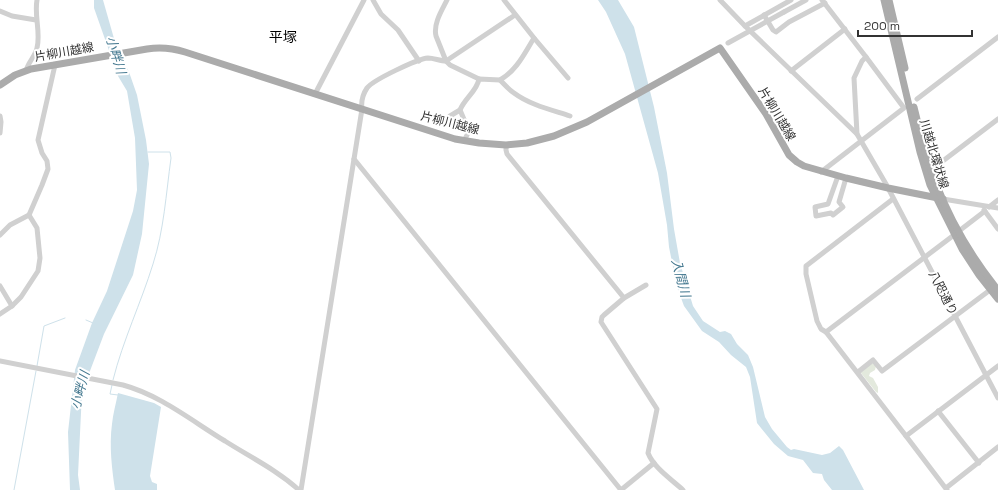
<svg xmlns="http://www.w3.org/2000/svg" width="998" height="490" viewBox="0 0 998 490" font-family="'Space Grotesk','Noto Sans JP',sans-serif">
  <rect width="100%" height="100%" fill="#fff"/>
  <polygon fill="#e3e9dd" points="872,363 876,366 875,370 870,373 869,376 873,378 878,387 878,393 876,392 861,373 861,372"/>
  <g fill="#cee1ea">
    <polygon points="94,0 103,0 117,49 129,72 137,95 146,140 149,164 142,234 133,275 104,334 82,392 78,475 80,490 70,490 68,432 75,370 92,323 107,291 133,211 137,190 135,138 127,91 118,76 94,8"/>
    <polygon points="598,0 618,0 634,27 654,107 667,173 674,229 680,263 693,306 703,321 720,332 725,331 731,334 737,344 748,355 753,367 765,417 772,429 787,447 791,450 794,449 822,455 830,453 839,446 843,450 864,490 832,490 824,480 822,474 813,473 803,460 788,456 774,444 757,423 750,377 746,367 731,355 719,342 702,331 684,306 677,287 669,247 667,225 658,173 625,54 606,12"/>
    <path d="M 118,393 L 154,403 L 161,407 L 150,476 L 152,482 L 157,484 L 157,490 L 115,490 C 112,469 109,446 112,424 C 113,414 116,403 118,393 Z"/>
  </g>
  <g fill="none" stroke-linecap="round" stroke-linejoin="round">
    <g stroke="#cee1ea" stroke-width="1">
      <polyline points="86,320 93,323"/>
      <polyline points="37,366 44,326 65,318"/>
      <path d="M 113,380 C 123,340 141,303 153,264 C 164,230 166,194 171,158 L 170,152 L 148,152"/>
      <polyline points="112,385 110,394 118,395"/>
      <polyline points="14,490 36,371"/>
    </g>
    <g stroke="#d0d0d0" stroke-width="5">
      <polyline points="373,0 381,14 398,30 419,61"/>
      <path d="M 447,0 C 442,10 433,24 436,36 L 446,61 L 450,65 L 479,79"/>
      <polyline points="504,0 534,38 568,78"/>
      <polyline points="720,0 745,26 857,134"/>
      <polyline points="822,0 866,57 862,61 854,78 857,134 886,184 998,398"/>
      <polyline points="0,11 12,16 36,20"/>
      <polyline points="784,12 806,0"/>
      <polyline points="764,15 773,30 776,32 789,22 825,3"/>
      <polyline points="745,26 791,0"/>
      <path d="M 26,71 C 28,62 35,57 37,48 C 41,33 34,16 37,0"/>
      <polyline points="791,71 845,29"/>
      <path d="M 500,80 C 517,70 524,54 534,38"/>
      <polyline points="315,94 364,0"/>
      <polyline points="917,99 998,37"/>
      <polyline points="460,110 450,116 457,127 466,122"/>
      <polyline points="0,116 1,122 0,133"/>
      <path d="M 464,141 L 469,131 L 460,110 C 465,98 477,91 479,79 L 500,80 C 504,84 508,89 514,93 C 530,105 552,110 570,116"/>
      <polyline points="506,145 506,150 507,154 624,298"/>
      <polyline points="354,159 621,490"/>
      <polyline points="931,170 998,119"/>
      <polyline points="821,172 904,108 866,57"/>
      <polyline points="838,176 828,204 815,207 816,216 831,213 833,215 843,207 839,202 846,178"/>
      <polyline points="943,199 998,208"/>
      <polyline points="989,207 998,200"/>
      <polyline points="984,210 998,229"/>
      <polyline points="29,215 42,185 48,169 47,161 42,153 38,140 55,65"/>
      <polyline points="959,231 985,211"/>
      <polyline points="0,235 10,225 29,215 37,228 40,258 38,271 21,297 12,306 0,314"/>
      <path d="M 646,285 L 624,298 L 604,315 L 602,317 L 601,322 L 657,409 L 648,453 C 654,468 671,479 683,490"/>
      <polyline points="0,286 12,306"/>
      <polyline points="826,332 821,329 817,321 806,274 806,266 893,199"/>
      <path d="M 0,361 L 123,385 C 160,395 192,421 225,441 C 250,457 277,470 299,490"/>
      <polyline points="858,372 873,360 882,371 990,290"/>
      <polyline points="938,411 979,463"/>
      <polyline points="906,436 826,332 954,235"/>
      <polyline points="946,488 998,447"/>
      <path d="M 301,490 L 362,109 C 361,102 363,94 367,88 C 373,80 417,59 428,58 C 434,58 440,61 446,61 L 515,15"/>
      <polyline points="621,490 654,463"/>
      <polyline points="947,490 906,436 998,366"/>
    </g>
    <g stroke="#ababab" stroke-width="7">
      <polyline points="884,0 920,152 930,185 962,249 979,275 998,299"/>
      <polyline points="889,0 905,68"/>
      <path d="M 0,85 L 15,75 L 31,69 L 147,49 C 160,47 172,48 185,52 L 455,139 L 479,143 L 506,145 L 527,143 L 554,136 L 587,122 L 720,48 L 766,114 L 789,155 L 797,162 L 804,166 L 846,178 L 888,188 L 943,199"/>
      <path d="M 914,107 C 920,132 926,158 935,181 C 950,220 972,258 998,290"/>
    </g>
    <polyline stroke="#d0d0d0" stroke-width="5" points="728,43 784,12"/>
  </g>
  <g text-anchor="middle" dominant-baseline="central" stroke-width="4" stroke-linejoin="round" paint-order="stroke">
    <g font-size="12" fill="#333" stroke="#fff">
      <text transform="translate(64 52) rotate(-10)">片柳川越線</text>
      <text transform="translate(777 114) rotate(59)">片柳川越線</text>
      <text transform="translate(450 123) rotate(14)">片柳川越線</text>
      <text transform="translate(934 154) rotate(73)">川越北環状線</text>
      <text transform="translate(943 293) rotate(63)">八咫通り</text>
    </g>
    <g font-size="13" font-style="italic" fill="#457990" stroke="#fff">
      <text transform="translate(116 55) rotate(73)">小畔川</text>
      <text transform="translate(681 278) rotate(75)">入間川</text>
      <text transform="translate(80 390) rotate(-75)">小畔川</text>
    </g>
    <g font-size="14" fill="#000" stroke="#fff">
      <text x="283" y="37">平塚</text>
    </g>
  </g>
  <path d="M858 30v6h114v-6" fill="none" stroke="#333333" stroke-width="2"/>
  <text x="864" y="30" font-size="12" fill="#333333" stroke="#ffffff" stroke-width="3" paint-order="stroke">200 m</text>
</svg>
